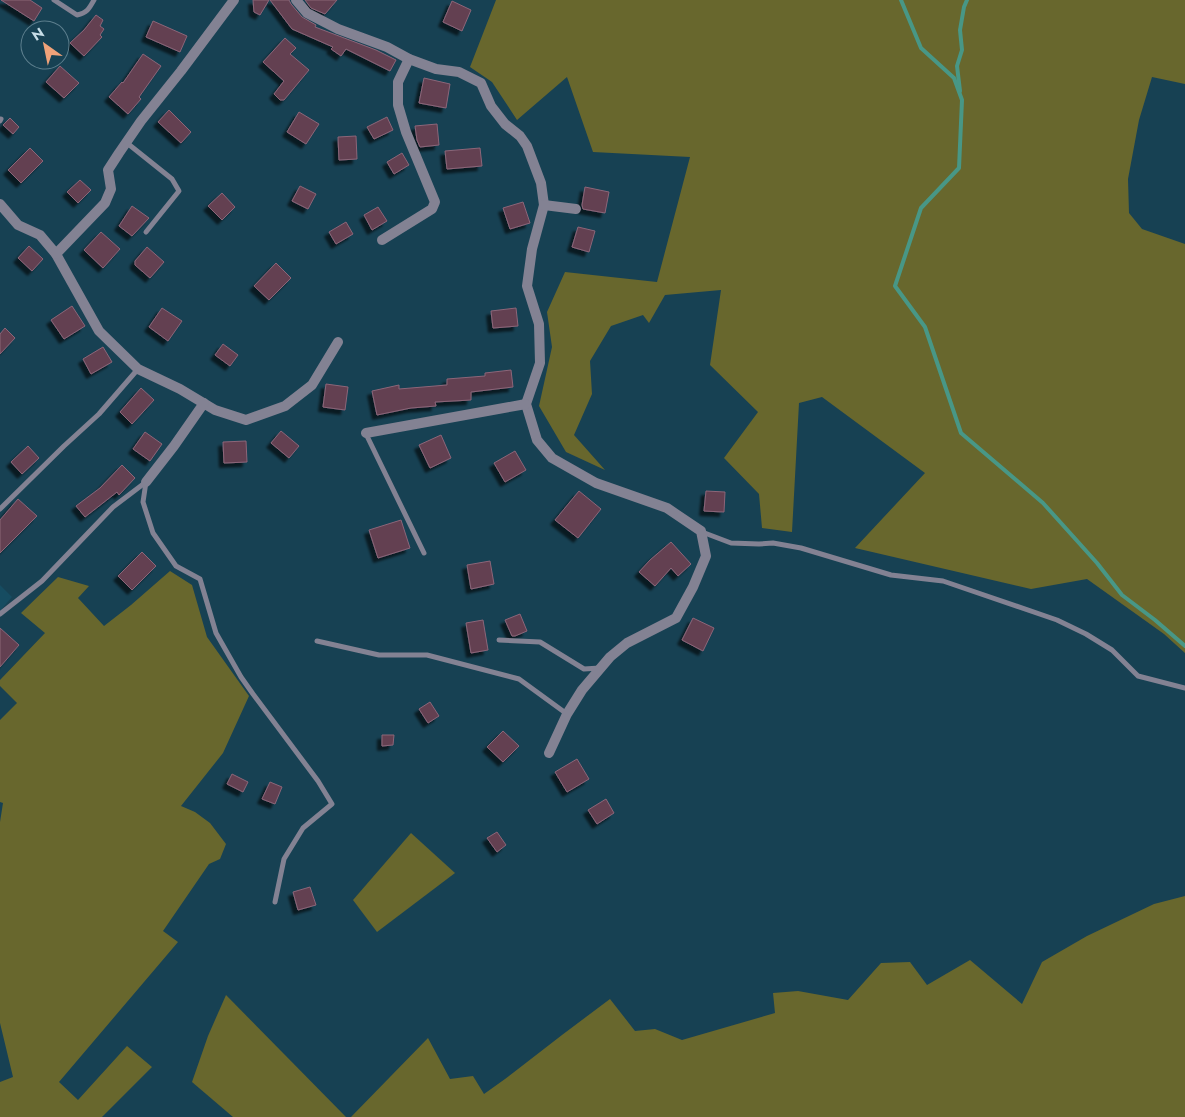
<svg xmlns="http://www.w3.org/2000/svg" width="1185" height="1117" viewBox="0 0 1185 1117" font-family="Jost,sans-serif">
  <defs>
    <filter id="shadow"><feDropShadow dx="-4.5" dy="4.5" stdDeviation="1" flood-color="#0009"/></filter>
  </defs>
  <rect width="100%" height="100%" fill="#174153"/>
  <polygon fill="#164c61" points="0,585 12,597 0,611"/>
  <g fill="#68672d">
    <polygon points="496,0 1185,0 1185,84 1152,77 1139,120 1128,179 1129,213 1142,229 1185,244 1185,653 1164,634 1087,579 1031,589 855,548 925,473 822,397 799,403 792,532 762,528 759,494 724,458 758,412 710,365 721,290 665,295 649,323 643,315 611,326 590,361 592,394 574,435 605,470 566,452 539,406 552,347 547,312 565,272 657,282 690,157 593,152 567,77 517,120 492,82 470,67"/>
    <polygon points="170,571 192,585 207,637 249,696 223,753 181,806 195,812 210,823 226,844 220,859 209,864 163,931 178,942 59,1082 78,1100 127,1046 152,1067 102,1117 0,1117 0,1082 13,1077 0,1023 0,822 3,803 0,802 0,720 17,703 0,686 0,680 45,633 21,613 58,577 89,586 78,598 104,626 131,605"/>
    <polygon points="411,833 455,873 377,932 353,900"/>
    <polygon points="1185,896 1185,1117 351,1117 428,1038 450,1079 473,1076 484,1094 505,1079 562,1035 610,999 635,1031 655,1029 682,1040 775,1013 773,993 798,991 848,1000 881,963 910,962 927,985 970,960 1022,1004 1042,962 1087,936 1154,904"/>
    <polygon points="226,995 346,1117 233,1117 192,1082 208,1036"/>
  </g>
  <g fill="none" stroke-linecap="round" stroke-linejoin="round">
    <g stroke="#489786" stroke-width="4">
      <polyline points="901,0 921,48 954,78 962,100 959,168 921,208 895,286 925,327 961,433 1043,503 1097,563 1122,595 1155,620 1185,646"/>
      <polyline points="960,91 957,66 962,50 960,30 964,7 967,0"/>
    </g>
  </g>
  <g fill="#633f51" stroke="#8c6679" filter="url(#shadow)">
    <polygon points="1,0 30,0 42,8 34,21"/>
    <polygon points="253,0 269,0 260,15 254,12"/>
    <polygon points="270,0 289,0 291,4 302,17 316,25 315,27 376,50 396,60 390,71 346,49 341,56 331,49 333,47 292,29"/>
    <polygon points="305,0 337,0 325,14 311,8"/>
    <polygon points="452,1 471,10 462,31 443,22"/>
    <polygon points="96,15 103,20 100,26 104,29 100,35 102,37 84,56 70,43 84,30"/>
    <polygon points="153,21 187,36 180,52 146,37"/>
    <polygon points="285,38 296,48 290,54 309,70 284,100 280,100 274,94 284,81 263,62"/>
    <polygon points="143,54 161,66 139,97 141,99 128,114 109,97 122,82 123,83"/>
    <polygon points="60,66 79,83 64,98 46,82"/>
    <polygon points="424,78 450,84 446,108 419,103"/>
    <polygon points="169,110 191,132 181,143 158,122"/>
    <polygon points="299,112 319,124 306,144 287,132"/>
    <polygon points="387,117 393,130 374,139 367,127"/>
    <polygon points="10,118 19,127 13,134 3,125"/>
    <polygon points="437,124 439,145 420,147 417,140 415,126"/>
    <polygon points="356,136 357,159 339,160 338,137"/>
    <polygon points="30,148 43,161 21,183 8,170"/>
    <polygon points="480,148 482,166 447,169 445,151"/>
    <polygon points="402,153 409,165 394,174 387,162"/>
    <polygon points="80,180 91,190 78,203 67,192"/>
    <polygon points="300,186 316,194 308,209 292,201"/>
    <polygon points="585,187 609,192 605,213 583,209 582,205"/>
    <polygon points="222,193 235,207 222,220 208,206"/>
    <polygon points="523,202 530,223 510,229 503,208"/>
    <polygon points="132,206 149,218 132,236 119,226"/>
    <polygon points="378,207 387,221 372,230 364,215"/>
    <polygon points="346,222 353,234 336,244 329,232"/>
    <polygon points="578,227 595,231 589,252 572,247"/>
    <polygon points="101,232 120,249 103,268 84,250"/>
    <polygon points="29,246 43,259 32,271 18,258"/>
    <polygon points="147,247 164,262 150,278 135,265 135,261"/>
    <polygon points="276,263 291,278 269,300 254,286"/>
    <polygon points="72,306 85,326 64,339 51,320"/>
    <polygon points="162,308 182,321 168,341 149,327"/>
    <polygon points="516,308 518,326 493,328 491,311"/>
    <polygon points="5,328 15,338 0,354 0,334"/>
    <polygon points="223,344 238,355 230,366 215,355"/>
    <polygon points="103,347 112,362 91,374 83,359"/>
    <polygon points="511,370 513,387 471,392 471,400 435,402 436,406 411,408 377,415 372,391 399,385 399,389 447,385 447,379 485,376 485,373"/>
    <polygon points="326,384 348,387 345,410 323,407"/>
    <polygon points="141,388 154,400 132,424 120,412"/>
    <polygon points="281,431 299,446 289,458 271,443"/>
    <polygon points="145,432 162,444 150,461 133,449"/>
    <polygon points="441,435 451,458 430,468 419,445"/>
    <polygon points="246,441 247,462 224,463 223,442"/>
    <polygon points="28,446 39,458 22,474 11,462"/>
    <polygon points="515,451 526,470 505,482 494,463"/>
    <polygon points="122,465 135,478 119,495 117,492 85,517 76,506 100,488"/>
    <polygon points="579,491 601,509 578,538 555,520"/>
    <polygon points="706,491 725,492 724,512 704,511"/>
    <polygon points="18,499 37,516 0,553 0,520"/>
    <polygon points="401,520 410,548 378,558 369,530"/>
    <polygon points="671,542 691,564 678,576 671,568 655,586 639,572 650,560"/>
    <polygon points="142,552 156,566 132,590 118,576"/>
    <polygon points="490,561 494,584 471,589 467,565"/>
    <polygon points="520,614 527,631 515,636 512,636 505,620"/>
    <polygon points="693,618 714,628 703,651 682,640"/>
    <polygon points="483,620 488,650 471,653 466,623"/>
    <polygon points="0,628 19,645 0,667"/>
    <polygon points="430,702 439,716 428,723 419,709"/>
    <polygon points="503,731 519,746 503,762 487,747"/>
    <polygon points="382,735 394,735 393,745 382,746"/>
    <polygon points="577,759 589,779 567,792 555,772"/>
    <polygon points="232,774 248,782 243,792 227,784"/>
    <polygon points="270,782 282,787 275,804 262,799"/>
    <polygon points="606,799 614,813 597,824 588,810"/>
    <polygon points="497,832 506,845 497,852 487,838"/>
    <polygon points="310,887 316,905 298,910 293,892"/>
  </g>
  <g fill="none" stroke-linecap="round" stroke-linejoin="round">
    <g stroke="#838293" stroke-width="5">
      <path d="M 54,0 L 77,15 C 87,13 89,9 94,0"/>
      <polyline points="0,121 1,119"/>
      <polyline points="127,143 172,179 179,191 146,232"/>
      <polyline points="366,434 424,553"/>
      <polyline points="146,482 143,502 153,533 176,566 200,579 216,633 241,677 253,694 318,781 332,804 303,828 284,859 275,902"/>
      <polyline points="0,509 64,446 99,414 138,369"/>
      <polyline points="702,532 731,543 759,544 773,543 801,548 891,575 943,581 1057,620 1086,634 1112,650 1138,676 1185,688"/>
      <polyline points="0,614 42,581 113,507 146,482"/>
      <polyline points="499,640 540,642 584,669 600,668"/>
      <polyline points="317,641 379,655 427,655 519,679 567,714"/>
    </g>
    <g stroke="#838293" stroke-width="10">
      <polyline points="296,0 307,13 338,29 387,47 409,59 436,69 459,72 481,83 491,106 505,124 520,136 527,146 541,183 544,205 532,249 527,286 539,324 540,363 526,404 537,440 552,458 596,483 667,508 701,531 706,556 693,587 676,618 627,643 610,657 582,690 567,714 549,753"/>
      <polyline points="0,204 18,225 40,235 56,254 99,331 138,369 180,389 215,410 246,420 285,406 312,385 338,342"/>
      <polyline points="544,205 576,209"/>
      <polyline points="382,240 432,209 435,202 406,132 398,105 398,82 409,59"/>
      <polyline points="56,254 105,203 111,189 108,170 119,153 141,121 181,71 234,0"/>
      <polyline points="366,433 526,404"/>
      <polyline points="146,482 174,446 204,403"/>
    </g>
  </g>
  <g transform="translate(45 45) rotate(327)"><circle r="24" fill="#174153" stroke="#5d7f8e"/>
  <path d="M0-4L9 19L0 12L-9 19Z" fill="#f0a279"/>
  <text y="-8" font-size="14" font-weight="bold" text-anchor="middle" fill="#c7dde7">N</text>
  </g>
</svg>
